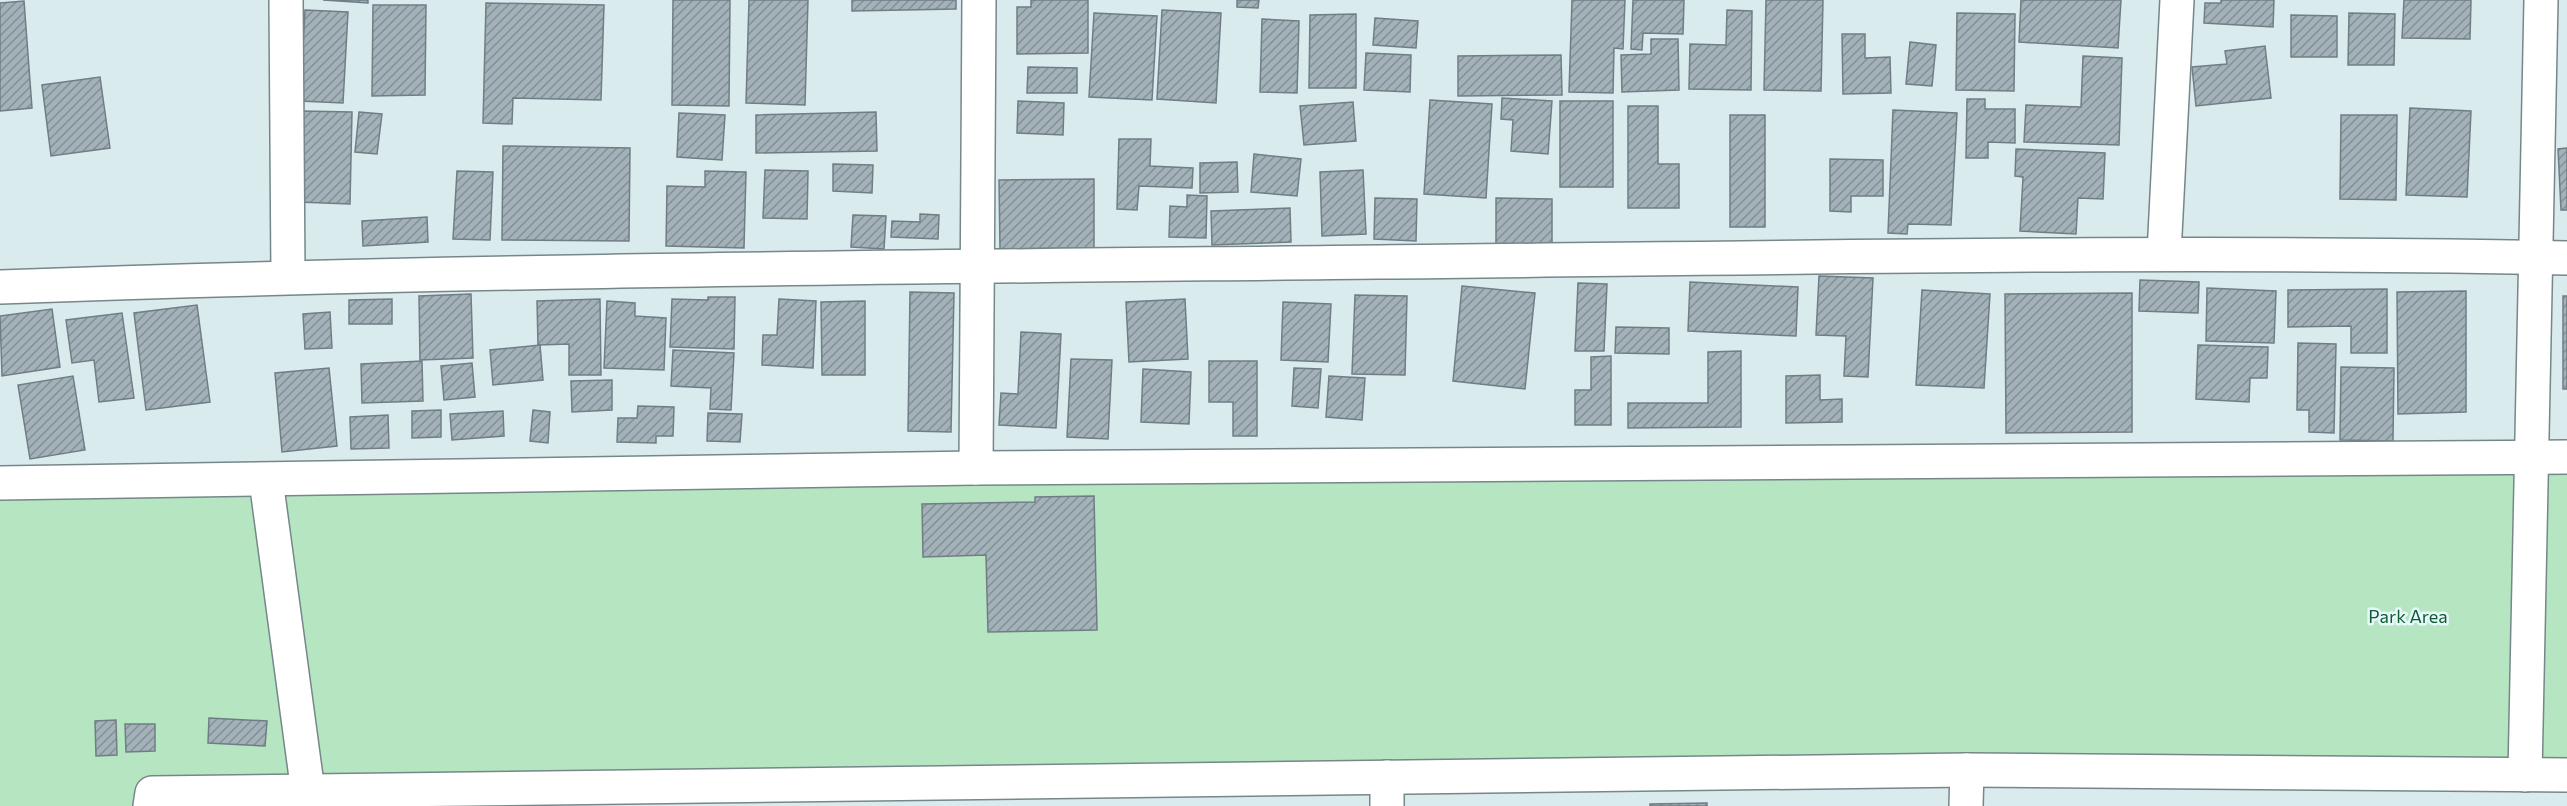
<svg xmlns="http://www.w3.org/2000/svg" width="2567" height="806" viewBox="0 0 2567 806" font-family="Commissioner,sans-serif">
  <defs>
    <pattern id="building-hatch" width="6" height="6" patternUnits="userSpaceOnUse" patternTransform="scale(1.5)"><rect width="6" height="6" fill="#a3b1b9"/><path d="M-1 1l2-2M0 6l6-6M5 7l2-2" fill="none" stroke="#849096"/></pattern>
  </defs>
  <rect width="100%" height="100%" fill="#d9ebed"/>
  <polygon fill="#b5e6c1" points="2567,457 2567,775 150,806 0,806 0,483"/>
  <g fill="url(#building-hatch)" stroke="#707d85" stroke-width="1.5">
    <polygon points="323,0 368,0 368,3"/>
    <polygon points="673,0 730,0 729,106 672,105"/>
    <polygon points="749,0 808,0 805,105 746,103"/>
    <polygon points="852,0 956,0 956,9 852,11"/>
    <polygon points="1031,0 1088,0 1088,53 1017,54 1017,7 1031,7"/>
    <polygon points="1237,0 1259,0 1258,8 1237,7"/>
    <polygon points="1572,0 1625,0 1623,49 1614,48 1613,93 1569,92"/>
    <polygon points="1633,0 1684,0 1683,34 1643,33 1642,50 1631,49"/>
    <polygon points="1766,0 1823,0 1821,91 1764,90"/>
    <polygon points="2021,0 2121,0 2118,48 2019,42"/>
    <polygon points="2221,0 2274,0 2273,27 2204,23 2205,3 2221,3"/>
    <polygon points="2404,0 2471,0 2470,39 2402,38"/>
    <polygon points="24,1 32,108 0,111 0,3"/>
    <polygon points="486,3 604,5 601,100 513,98 512,124 483,123"/>
    <polygon points="373,5 426,5 425,95 372,96"/>
    <polygon points="305,10 348,12 343,103 300,101"/>
    <polygon points="1162,10 1221,13 1216,103 1157,99"/>
    <polygon points="1727,10 1752,11 1751,90 1689,89 1690,44 1726,45"/>
    <polygon points="1094,13 1157,16 1152,100 1089,97"/>
    <polygon points="1957,13 2015,14 2014,91 1956,90"/>
    <polygon points="2349,13 2395,14 2394,65 2348,65"/>
    <polygon points="1356,14 1356,88 1309,88 1310,15"/>
    <polygon points="2291,15 2337,16 2337,57 2291,57"/>
    <polygon points="1375,18 1418,21 1416,48 1373,45"/>
    <polygon points="1262,19 1299,21 1297,93 1260,92"/>
    <polygon points="1842,34 1865,34 1865,58 1890,57 1891,93 1843,94"/>
    <polygon points="1651,39 1678,39 1679,90 1622,92 1621,55 1651,54"/>
    <polygon points="1910,42 1936,45 1932,86 1906,84"/>
    <polygon points="2265,46 2271,98 2196,106 2192,67 2227,64 2225,51"/>
    <polygon points="1366,53 1411,55 1410,92 1364,90"/>
    <polygon points="1561,55 1562,95 1458,96 1458,56"/>
    <polygon points="2083,56 2122,58 2119,145 2024,142 2026,105 2081,107"/>
    <polygon points="1028,67 1077,68 1077,93 1027,93"/>
    <polygon points="100,77 110,148 51,156 42,85"/>
    <polygon points="1502,98 1552,101 1548,154 1511,151 1513,120 1501,119"/>
    <polygon points="1967,99 1985,99 1985,109 2015,109 2015,143 1988,142 1988,158 1966,158"/>
    <polygon points="1430,100 1492,104 1486,198 1424,194"/>
    <polygon points="1018,101 1064,103 1063,135 1017,133"/>
    <rect x="1560" y="101" width="53" height="86"/>
    <polygon points="1353,102 1356,141 1304,145 1300,106"/>
    <polygon points="1628,106 1658,106 1658,164 1679,164 1679,208 1628,208"/>
    <polygon points="2410,108 2471,111 2467,197 2406,195"/>
    <polygon points="1893,110 1957,113 1951,225 1908,224 1907,234 1888,233"/>
    <polygon points="301,111 352,112 350,204 298,202"/>
    <polygon points="359,112 382,114 377,154 355,152"/>
    <polygon points="876,112 877,151 756,153 756,115"/>
    <polygon points="679,113 725,115 722,160 677,157"/>
    <rect x="1730" y="115" width="35" height="112"/>
    <polygon points="2341,115 2397,115 2396,200 2340,199"/>
    <polygon points="1119,139 1151,139 1150,166 1193,168 1192,188 1139,186 1137,210 1117,209"/>
    <polygon points="503,146 630,148 629,241 502,240"/>
    <polygon points="2567,148 2567,210 2561,210 2558,149"/>
    <polygon points="2016,149 2105,153 2103,199 2078,198 2076,234 2020,231 2023,177 2015,176"/>
    <polygon points="1254,154 1301,159 1297,196 1251,192"/>
    <polygon points="1830,159 1883,160 1883,196 1851,196 1851,212 1830,211"/>
    <polygon points="1237,162 1238,192 1200,193 1200,163"/>
    <polygon points="833,164 873,165 872,193 833,191"/>
    <polygon points="765,170 808,171 807,219 763,218"/>
    <polygon points="1363,170 1366,234 1322,236 1320,172"/>
    <polygon points="457,171 493,172 490,240 453,239"/>
    <polygon points="705,171 746,172 744,248 666,246 667,186 705,187"/>
    <polygon points="1094,179 1094,248 1000,249 999,180"/>
    <polygon points="1187,195 1207,196 1206,238 1169,237 1170,206 1187,207"/>
    <polygon points="1375,198 1417,199 1416,241 1374,239"/>
    <polygon points="1496,198 1552,199 1552,244 1496,245"/>
    <polygon points="1290,208 1291,242 1212,245 1211,211"/>
    <polygon points="920,214 939,215 938,239 891,237 892,221 920,222"/>
    <polygon points="853,215 886,216 884,249 851,247"/>
    <polygon points="427,217 428,242 363,246 362,221"/>
    <polygon points="1819,276 1873,278 1868,377 1844,376 1846,336 1816,335"/>
    <polygon points="2140,280 2199,282 2198,313 2139,311"/>
    <polygon points="1690,282 1798,287 1796,336 1688,331"/>
    <polygon points="1578,283 1607,284 1604,351 1575,351"/>
    <polygon points="1462,286 1535,293 1525,389 1453,381"/>
    <polygon points="2207,288 2276,291 2274,343 2206,341"/>
    <polygon points="2387,289 2387,353 2351,353 2351,326 2288,327 2288,290"/>
    <polygon points="1922,290 1990,294 1984,388 1916,385"/>
    <polygon points="2466,291 2466,412 2398,414 2397,292"/>
    <polygon points="910,292 954,293 951,432 908,431"/>
    <polygon points="2132,293 2132,432 2006,433 2005,294"/>
    <polygon points="471,294 473,358 420,360 419,296"/>
    <polygon points="1355,295 1407,296 1405,375 1352,374"/>
    <rect x="2563" y="296" width="4" height="93"/>
    <polygon points="708,297 735,297 734,349 670,347 672,299 708,300"/>
    <polygon points="392,299 392,324 349,324 349,300"/>
    <polygon points="600,299 601,375 569,375 569,344 538,345 537,301"/>
    <polygon points="779,299 816,301 813,368 762,365 763,335 777,335"/>
    <polygon points="1185,299 1188,359 1129,362 1126,302"/>
    <polygon points="607,301 635,303 635,316 666,318 664,370 604,368"/>
    <polygon points="865,301 865,375 822,375 821,302"/>
    <polygon points="1283,302 1331,304 1328,362 1281,360"/>
    <polygon points="197,305 210,402 146,410 134,313"/>
    <polygon points="52,309 60,367 2,376 0,316"/>
    <polygon points="330,312 332,348 305,349 303,314"/>
    <polygon points="122,313 134,398 99,402 94,360 72,363 66,320"/>
    <polygon points="1616,327 1669,328 1669,354 1615,353"/>
    <polygon points="1021,332 1061,334 1056,428 999,425 1001,393 1018,394"/>
    <polygon points="2298,343 2336,344 2334,433 2309,432 2309,410 2297,410"/>
    <polygon points="540,345 543,380 493,385 490,350"/>
    <polygon points="2198,345 2268,347 2267,378 2250,378 2249,402 2196,399"/>
    <polygon points="673,350 734,353 731,410 710,409 711,388 671,386"/>
    <polygon points="1741,351 1741,427 1628,428 1628,403 1708,403 1708,352"/>
    <polygon points="1611,356 1611,425 1575,425 1575,390 1591,390 1591,357"/>
    <polygon points="1071,359 1112,360 1108,439 1067,437"/>
    <polygon points="422,361 423,401 362,403 361,364"/>
    <polygon points="1209,361 1257,361 1257,436 1233,436 1233,402 1209,402"/>
    <polygon points="472,363 475,397 444,400 441,366"/>
    <polygon points="2341,367 2394,368 2393,441 2340,440"/>
    <polygon points="329,368 337,446 282,452 275,373"/>
    <polygon points="1294,368 1321,369 1318,408 1292,406"/>
    <polygon points="1143,369 1191,372 1189,424 1141,422"/>
    <polygon points="1820,375 1820,400 1842,399 1842,422 1786,423 1786,376"/>
    <polygon points="73,376 85,450 30,459 18,385"/>
    <polygon points="1329,376 1365,378 1362,420 1326,417"/>
    <polygon points="612,380 612,410 572,412 571,381"/>
    <polygon points="638,406 674,407 673,436 656,436 656,443 617,442 618,418 637,418"/>
    <polygon points="441,410 441,437 412,438 412,411"/>
    <polygon points="533,410 550,412 548,443 530,441"/>
    <polygon points="503,411 504,436 452,440 450,414"/>
    <polygon points="708,413 742,414 740,442 707,441"/>
    <polygon points="388,415 389,448 351,449 350,417"/>
    <polygon points="1094,496 1097,630 988,632 986,555 923,557 922,504 1035,502 1035,497"/>
    <polygon points="209,718 267,721 265,746 208,743"/>
    <polygon points="116,720 117,755 96,756 95,721"/>
    <polygon points="125,724 155,724 155,751 126,752"/>
    <polygon points="1707,803 1707,806 1650,806 1650,804"/>
  </g>
  <g fill="none" stroke-linecap="round" stroke-linejoin="round">
    <g stroke="#768789" stroke-width="36">
      <g id="minor">
        <polyline points="286,0 288,276"/>
        <polyline points="2164,254 2177,0"/>
        <path d="M 0,287 C 460,270 920,267 1380,262 C 1776,258 2171,250 2567,258"/>
        <polyline points="976,468 979,0"/>
        <polyline points="266,480 308,792"/>
        <polyline points="0,483 976,468 2567,457"/>
        <polyline points="2525,775 2541,0"/>
        <polyline points="1387,806 1387,777"/>
        <polyline points="1966,806 1967,770"/>
      </g>
    </g>
    <g stroke="#768789" stroke-width="36">
      <polyline id="tertiary" points="150,806 152,793 1967,770 2567,775"/>
    </g>
    <use href="#minor" stroke="#fff" stroke-width="33"/>
    <use href="#tertiary" stroke="#fff" stroke-width="33"/>
  </g>
  <g text-anchor="middle" dominant-baseline="central" stroke-width="5" stroke-linejoin="round" paint-order="stroke">
    <g font-size="18" fill="#105b2f" stroke="#e6f8fb">
      <text x="2408" y="616">Park Area</text>
    </g>
  </g>
</svg>
